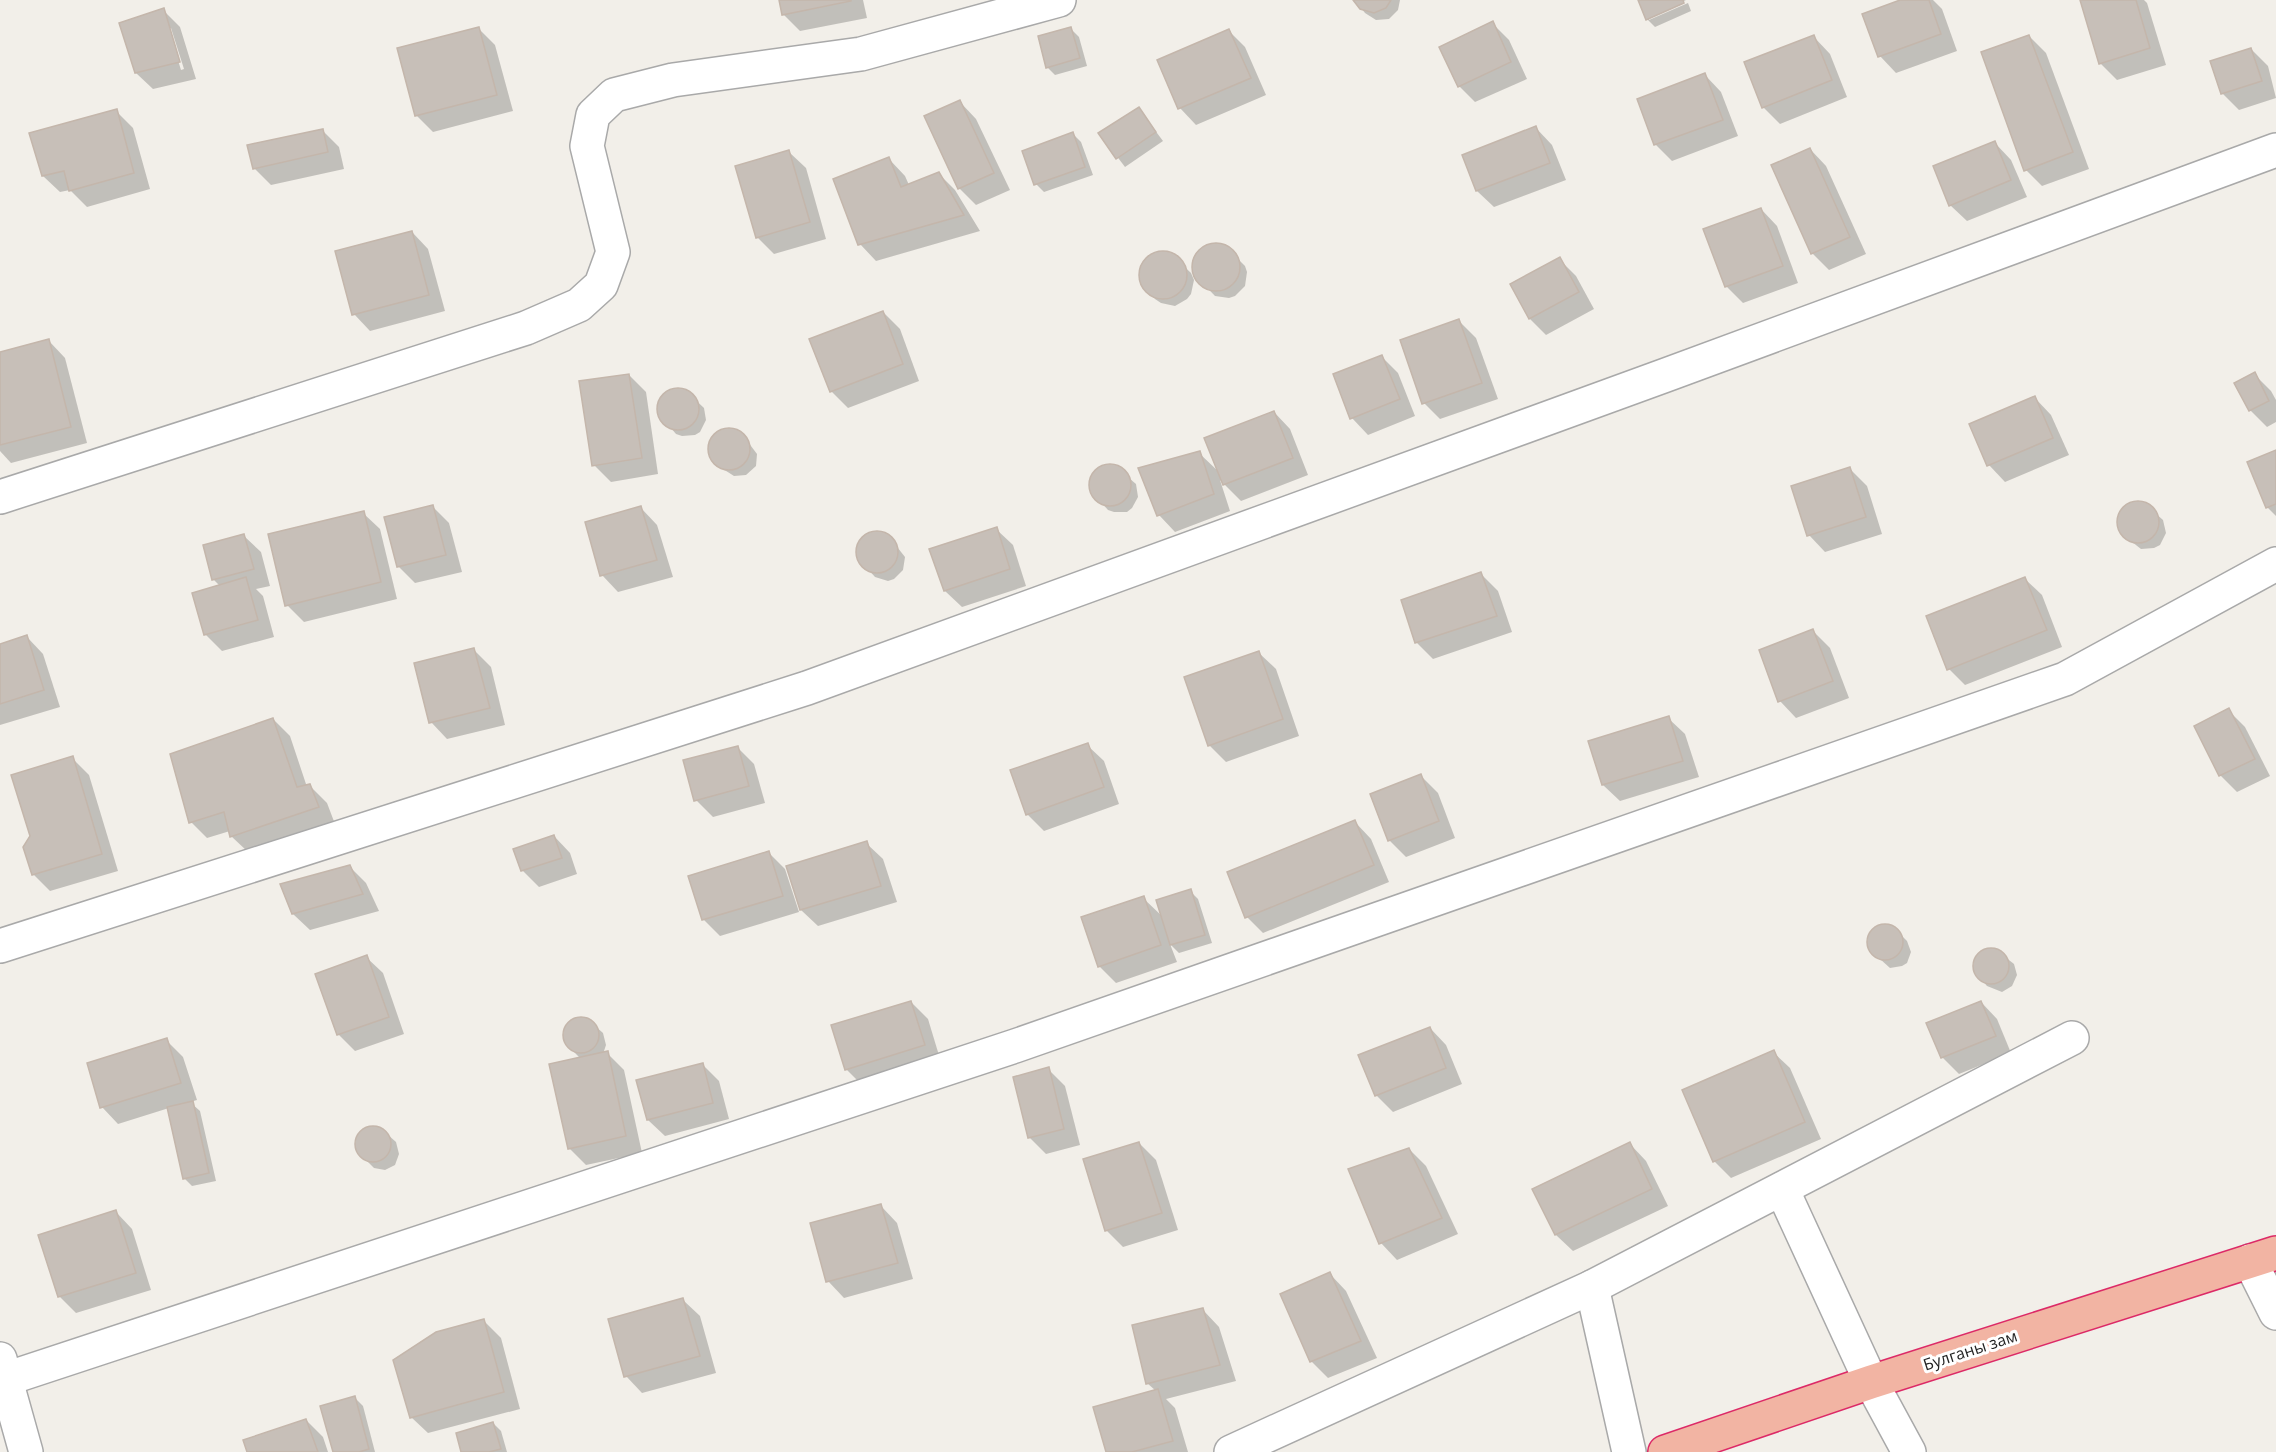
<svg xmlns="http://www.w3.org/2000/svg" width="2276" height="1452" viewBox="0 0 2276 1452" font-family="'Open Sans',sans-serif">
  <rect width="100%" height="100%" fill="#f2efe9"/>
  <g fill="#0003" fill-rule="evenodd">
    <polygon points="780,0 863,0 867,18 800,31 783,14"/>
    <polygon points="1355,0 1400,0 1398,10 1389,19 1376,20 1365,13"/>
    <polygon points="1639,0 1686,0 1649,17 1649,20 1688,3 1691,11 1655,27 1647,19"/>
    <polygon points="1904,0 1933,0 1942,9 1957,51 1896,73 1880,56"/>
    <polygon points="2084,0 2144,0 2147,3 2166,65 2117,80 2100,63"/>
    <path d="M 163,10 L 180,27 L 196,79 L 153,89 L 136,73 ZM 168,28 L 171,28 L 184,69 L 181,70 Z"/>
    <polygon points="1492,23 1509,40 1527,79 1475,102 1459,86"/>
    <polygon points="478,28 495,45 513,111 433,132 417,116 399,49"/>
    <polygon points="1071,29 1079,37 1087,66 1055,75 1047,67"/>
    <polygon points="1228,30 1245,47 1266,95 1196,125 1180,108 1159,60"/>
    <polygon points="2029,36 2046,53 2089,169 2042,186 2026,170"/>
    <polygon points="1814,37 1830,54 1847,97 1780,124 1763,107"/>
    <polygon points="2251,49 2268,66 2276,98 2239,110 2222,93"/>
    <polygon points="1705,75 1721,92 1738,136 1672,161 1655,144"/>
    <polygon points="960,102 976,119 1010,190 976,205 959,188"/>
    <polygon points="1139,109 1163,141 1125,167 1100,134"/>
    <polygon points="116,111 133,128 150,189 87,207 70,190 60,192 43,176"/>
    <polygon points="1536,128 1552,145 1566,180 1494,207 1477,191 1464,155"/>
    <polygon points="322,130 339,147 344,169 271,185 254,168"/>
    <polygon points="1073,134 1081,142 1093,175 1044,192 1036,184"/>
    <polygon points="1995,143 2011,160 2027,197 1967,221 1950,205"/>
    <polygon points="1810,149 1826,166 1866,254 1829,270 1812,253"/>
    <polygon points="789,152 806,168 826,239 774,254 757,237"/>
    <polygon points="889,159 905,176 909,185 939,174 955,190 980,231 876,261 860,244"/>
    <polygon points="1761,209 1777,226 1798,283 1743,303 1726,286"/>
    <polygon points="412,232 428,249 445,311 370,331 354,314"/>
    <polygon points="1211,245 1226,247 1245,266 1247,272 1245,286 1235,296 1229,298 1215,296 1196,276 1195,260 1198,254"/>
    <polygon points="1157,253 1172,255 1191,273 1194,280 1191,294 1187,299 1175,306 1161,303 1155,299 1142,283 1140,276 1144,261"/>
    <polygon points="1559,259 1576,276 1594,309 1546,335 1530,319 1512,285"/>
    <polygon points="883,312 900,329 919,381 848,408 831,391"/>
    <polygon points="1459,321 1476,338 1498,399 1440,419 1424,403"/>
    <polygon points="49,341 65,358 87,443 11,463 0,451 0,353"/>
    <polygon points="1381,356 1398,373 1415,416 1368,435 1352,418"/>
    <polygon points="2254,374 2271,391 2276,400 2276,422 2267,427 2250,410"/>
    <polygon points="629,375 646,392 658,474 611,482 594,465"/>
    <polygon points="672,390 685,390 704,408 706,420 700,432 695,435 682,436 676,434 660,415 660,403 667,393"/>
    <polygon points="2035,398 2051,415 2069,455 2005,482 1989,465 1971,425"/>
    <polygon points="1274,412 1290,429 1308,475 1241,501 1220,480 1230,511 1175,532 1159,515 1199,453 1220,473"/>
    <polygon points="730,429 742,434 757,454 756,466 746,475 734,476 723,469 711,455 711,443 714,437 724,430"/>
    <polygon points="2276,452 2276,516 2267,507"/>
    <polygon points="1104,467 1116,467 1136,484 1138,497 1132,508 1127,512 1114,512 1108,510 1092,492 1091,479 1099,469"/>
    <polygon points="1850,469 1867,486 1882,534 1825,552 1809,535"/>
    <polygon points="2132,503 2144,503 2163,520 2166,533 2160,545 2154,548 2141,549 2122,534 2119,528 2119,515 2127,505"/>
    <polygon points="432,506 449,523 462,572 415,583 399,567 386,518"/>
    <polygon points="641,508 657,525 673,577 618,592 602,575"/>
    <polygon points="363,513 380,529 397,599 304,622 287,605"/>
    <polygon points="996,529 1013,545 1026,586 962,607 945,591"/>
    <polygon points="878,533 890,538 905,557 903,570 894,579 888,581 875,577 859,559 859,546 866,536"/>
    <polygon points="244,536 261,552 270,586 256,589 263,596 274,637 222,651 205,634 220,586 214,580 205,546"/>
    <polygon points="1481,574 1498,591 1512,632 1433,659 1417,643 1403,601"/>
    <polygon points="2025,579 2042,595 2062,647 1965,685 1949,669"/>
    <polygon points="1813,631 1830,648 1849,698 1796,718 1780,701"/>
    <polygon points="27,637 43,654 60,707 0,725 0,645"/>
    <polygon points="474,650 491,667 505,725 447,739 431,722"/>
    <polygon points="1259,653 1276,669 1299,736 1226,762 1209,745"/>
    <polygon points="2228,710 2245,727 2270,776 2237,792 2221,776 2196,726"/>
    <polygon points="1668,718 1685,734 1699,777 1620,801 1603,785 1590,742"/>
    <polygon points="273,719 290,736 307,787 310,786 327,803 335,824 248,852 231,836 230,831 207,838 191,822"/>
    <polygon points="1087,745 1104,761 1119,804 1044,831 1027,814"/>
    <polygon points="737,747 754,764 765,803 713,817 696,800"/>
    <polygon points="72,758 89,775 118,871 50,891 33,874"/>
    <polygon points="1421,776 1438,793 1455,838 1406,857 1389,840"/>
    <polygon points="1355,822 1371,839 1389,882 1263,933 1247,917"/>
    <polygon points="554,836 570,853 577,874 539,887 522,870"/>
    <polygon points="866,843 883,859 897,902 818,926 801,910"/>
    <polygon points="769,853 785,869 799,912 720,936 703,919"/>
    <polygon points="349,866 366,883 379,911 310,930 293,914"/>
    <polygon points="1190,891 1198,899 1212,943 1179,953 1170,944 1177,962 1116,983 1099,966 1143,898 1163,917"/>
    <polygon points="1883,925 1894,928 1907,941 1911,952 1907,963 1902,966 1890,968 1870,950 1868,940 1873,931"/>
    <polygon points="1995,949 2014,964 2017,975 2012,986 2002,992 1987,986 1976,973 1974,963 1979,954 1983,950"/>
    <polygon points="366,957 383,973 404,1034 355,1051 339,1035 317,975"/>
    <polygon points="911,1002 928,1019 941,1062 863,1086 846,1069"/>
    <polygon points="1981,1002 1997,1019 2011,1053 1959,1074 1943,1058 1928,1024"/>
    <polygon points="579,1018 584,1019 594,1025 603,1033 606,1045 603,1054 607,1053 624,1070 642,1153 586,1165 569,1148 581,1059 565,1043 564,1033 568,1024"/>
    <polygon points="1430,1028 1446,1045 1462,1084 1393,1112 1376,1095"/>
    <polygon points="166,1040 183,1057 197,1100 190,1102 200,1111 216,1181 192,1186 184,1178 169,1108 118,1124 102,1107"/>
    <polygon points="1773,1052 1790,1068 1821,1139 1731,1178 1714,1161"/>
    <polygon points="703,1065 719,1081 729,1119 665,1136 648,1120"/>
    <polygon points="1048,1069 1065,1086 1080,1145 1046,1154 1029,1137"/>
    <polygon points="371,1127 377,1128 387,1134 396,1142 399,1154 395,1165 385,1170 374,1168 358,1152 356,1142 361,1133"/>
    <polygon points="1139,1143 1156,1160 1178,1230 1123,1247 1106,1230"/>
    <polygon points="1630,1144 1646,1161 1668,1206 1573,1251 1556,1235 1534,1190"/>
    <polygon points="1409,1149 1426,1166 1458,1234 1397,1260 1381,1243"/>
    <polygon points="881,1206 897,1223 913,1279 844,1298 828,1281"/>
    <polygon points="116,1212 132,1229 151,1290 76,1313 59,1296"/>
    <polygon points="1330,1274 1346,1291 1377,1358 1328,1378 1311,1361"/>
    <polygon points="683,1300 700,1316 716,1373 642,1393 626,1376"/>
    <polygon points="1203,1310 1219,1327 1236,1381 1166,1399 1175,1408 1188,1452 1108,1452 1156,1391 1147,1383"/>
    <polygon points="484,1321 501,1338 520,1409 428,1433 411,1417"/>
    <polygon points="355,1398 363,1406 375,1452 334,1452"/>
    <polygon points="306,1420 323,1437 328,1452 248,1452"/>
    <polygon points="493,1423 501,1431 507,1452 463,1452"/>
  </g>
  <g fill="#c7bfb8" stroke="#c4b6ab" stroke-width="1.5">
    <polygon points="779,0 851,0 851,1 782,15"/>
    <polygon points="1353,0 1391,0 1386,8 1374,13 1360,9"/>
    <polygon points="1638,0 1683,0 1684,3 1646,20"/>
    <polygon points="1900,0 1929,0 1941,34 1878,57 1862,14"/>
    <polygon points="2080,0 2136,0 2150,48 2099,64"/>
    <polygon points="164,8 180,62 135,73 119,23"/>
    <polygon points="1493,21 1511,62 1458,87 1439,47"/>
    <polygon points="479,27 497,95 415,116 397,48"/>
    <polygon points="1071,27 1080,58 1046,68 1038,36"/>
    <polygon points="1229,29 1251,78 1178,109 1157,60"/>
    <polygon points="1814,35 1832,80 1762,108 1744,62"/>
    <polygon points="2029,35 2073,152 2024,171 1981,52"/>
    <polygon points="2251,48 2262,81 2221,94 2210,61"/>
    <polygon points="1705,73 1723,120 1654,145 1637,99"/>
    <polygon points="960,100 994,173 958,189 924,116"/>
    <polygon points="1139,107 1156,132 1116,159 1098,133"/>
    <polygon points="117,109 134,173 69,191 64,171 42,176 29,133"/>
    <polygon points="1536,126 1550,163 1476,191 1462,155"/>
    <polygon points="323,129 328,152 253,169 247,145"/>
    <polygon points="1073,132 1085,167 1034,185 1022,151"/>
    <polygon points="1995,141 2011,180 1949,206 1933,166"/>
    <polygon points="1810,148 1850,237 1811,254 1771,165"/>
    <polygon points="789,150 810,222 756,238 735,166"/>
    <polygon points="889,157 901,187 939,172 964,215 858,245 833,179"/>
    <polygon points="1761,208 1783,266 1725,287 1703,229"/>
    <polygon points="412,231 429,295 352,315 335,251"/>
    <circle cx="1216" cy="267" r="24"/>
    <circle cx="1163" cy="275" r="24"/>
    <polygon points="1560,257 1579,292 1529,319 1510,284"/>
    <polygon points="883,311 903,364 830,392 809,339"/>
    <polygon points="1459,319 1482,383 1422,404 1400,340"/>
    <polygon points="49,339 71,427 0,445 0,352"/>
    <polygon points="1382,355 1400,399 1350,419 1333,374"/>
    <polygon points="2255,372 2269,401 2249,411 2234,383"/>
    <polygon points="629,374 642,458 592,466 579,381"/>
    <circle cx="678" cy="409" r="21"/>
    <polygon points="2035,396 2053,438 1987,466 1969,424"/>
    <polygon points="1274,411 1293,458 1223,485 1204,438"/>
    <circle cx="729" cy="449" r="21"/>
    <polygon points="2276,450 2276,504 2266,508 2247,462"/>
    <polygon points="1200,451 1214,494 1157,516 1138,468"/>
    <circle cx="1110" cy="485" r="21"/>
    <polygon points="1850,467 1866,517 1807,536 1791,486"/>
    <circle cx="2138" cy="522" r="21"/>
    <polygon points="433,505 446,555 397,567 384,517"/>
    <polygon points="641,506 657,560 600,576 585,522"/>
    <polygon points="364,511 381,582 285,606 268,534"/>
    <polygon points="997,527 1010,569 944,591 929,549"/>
    <circle cx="877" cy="552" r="21"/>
    <polygon points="244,534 254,569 212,580 203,545"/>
    <polygon points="1481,572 1497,616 1415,643 1401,600"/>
    <polygon points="246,577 258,620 204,635 192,593"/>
    <polygon points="2025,577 2047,630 1947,670 1926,616"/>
    <polygon points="1813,629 1833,681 1778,702 1759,650"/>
    <polygon points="27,635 44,690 0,704 0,644"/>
    <polygon points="474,648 490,708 429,723 414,663"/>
    <polygon points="1259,651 1283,719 1208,746 1184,677"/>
    <polygon points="2229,708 2255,759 2219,776 2194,726"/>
    <polygon points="1669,716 1683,761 1602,785 1588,741"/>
    <polygon points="273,718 297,787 310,784 319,807 230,837 224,812 189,823 170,754"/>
    <polygon points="1088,743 1104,787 1026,815 1010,770"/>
    <polygon points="738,746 749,786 694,801 683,760"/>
    <polygon points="73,756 102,854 32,875 23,847 30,836 11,775"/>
    <polygon points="1421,774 1439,821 1388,841 1370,794"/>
    <polygon points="1355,820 1374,865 1245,918 1227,872"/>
    <polygon points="554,835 562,858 521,871 513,849"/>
    <polygon points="867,841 881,886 800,910 786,866"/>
    <polygon points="769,851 783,896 702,920 688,876"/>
    <polygon points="350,865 363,894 292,914 280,884"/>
    <polygon points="1191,889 1205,935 1170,945 1156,900"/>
    <polygon points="1144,896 1161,945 1098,967 1081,917"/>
    <circle cx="1885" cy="942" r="18"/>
    <circle cx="1991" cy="966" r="18"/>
    <polygon points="367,955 389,1017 337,1035 315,974"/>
    <polygon points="911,1001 925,1045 845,1070 831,1025"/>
    <polygon points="1981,1001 1996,1036 1941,1058 1926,1023"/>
    <circle cx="581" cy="1035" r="18"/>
    <polygon points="1430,1027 1446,1068 1375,1096 1358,1055"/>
    <polygon points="167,1038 181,1083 100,1108 87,1063"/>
    <polygon points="1774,1050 1805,1122 1713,1162 1682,1090"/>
    <polygon points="608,1051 626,1136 568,1149 549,1064"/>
    <polygon points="703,1063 713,1103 647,1120 636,1080"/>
    <polygon points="1049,1067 1064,1129 1028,1138 1013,1077"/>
    <polygon points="193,1101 209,1173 183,1179 167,1107"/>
    <circle cx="373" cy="1144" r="18"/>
    <polygon points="1139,1142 1162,1213 1105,1231 1083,1159"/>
    <polygon points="1630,1142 1652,1189 1555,1235 1532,1189"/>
    <polygon points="1409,1148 1442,1218 1379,1244 1348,1169"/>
    <polygon points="881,1204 898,1263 826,1282 810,1223"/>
    <polygon points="116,1210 136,1273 58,1297 38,1235"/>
    <polygon points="1330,1272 1361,1341 1310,1362 1280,1294"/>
    <polygon points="683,1298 700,1356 624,1377 608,1319"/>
    <polygon points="1203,1308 1220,1365 1146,1384 1132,1325"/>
    <polygon points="484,1319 504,1392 410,1418 393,1360 436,1332"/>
    <polygon points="1158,1389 1173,1441 1132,1452 1106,1452 1093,1407"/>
    <polygon points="355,1396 369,1449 359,1452 333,1452 320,1406"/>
    <polygon points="306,1419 318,1452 247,1452 243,1440"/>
    <polygon points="493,1422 501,1449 489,1452 461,1452 456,1433"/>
  </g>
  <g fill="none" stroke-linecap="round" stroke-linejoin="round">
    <g stroke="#a9a9a9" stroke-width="36">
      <g id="minor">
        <polyline points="0,497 526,328 579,305 601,285 613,252 587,146 593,115 614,95 673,80 861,54 1059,0"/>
        <polyline points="0,946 807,688 1666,375 2276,150"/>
        <polyline points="1782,1189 1871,1382 1909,1452"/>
        <polyline points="2250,1261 2276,1313"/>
        <polyline points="1592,1287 1629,1452"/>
        <polyline points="0,1359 26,1452"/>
        <polyline points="0,1381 1015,1046 2065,679 2276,564"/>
        <polyline points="1231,1452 1592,1287 2072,1038"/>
      </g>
    </g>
    <g stroke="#dc2a67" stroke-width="36">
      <polyline id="trunk" points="1665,1452 1871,1382 2276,1253"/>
    </g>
    <use href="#minor" stroke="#fff" stroke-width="33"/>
    <use href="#trunk" stroke="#f2b4a3" stroke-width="33"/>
  </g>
  <g text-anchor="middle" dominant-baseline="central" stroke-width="6" stroke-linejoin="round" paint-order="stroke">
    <g font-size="16" fill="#222" stroke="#fff">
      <text transform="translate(1970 1350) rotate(-18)">Булганы зам</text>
    </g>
  </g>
</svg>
